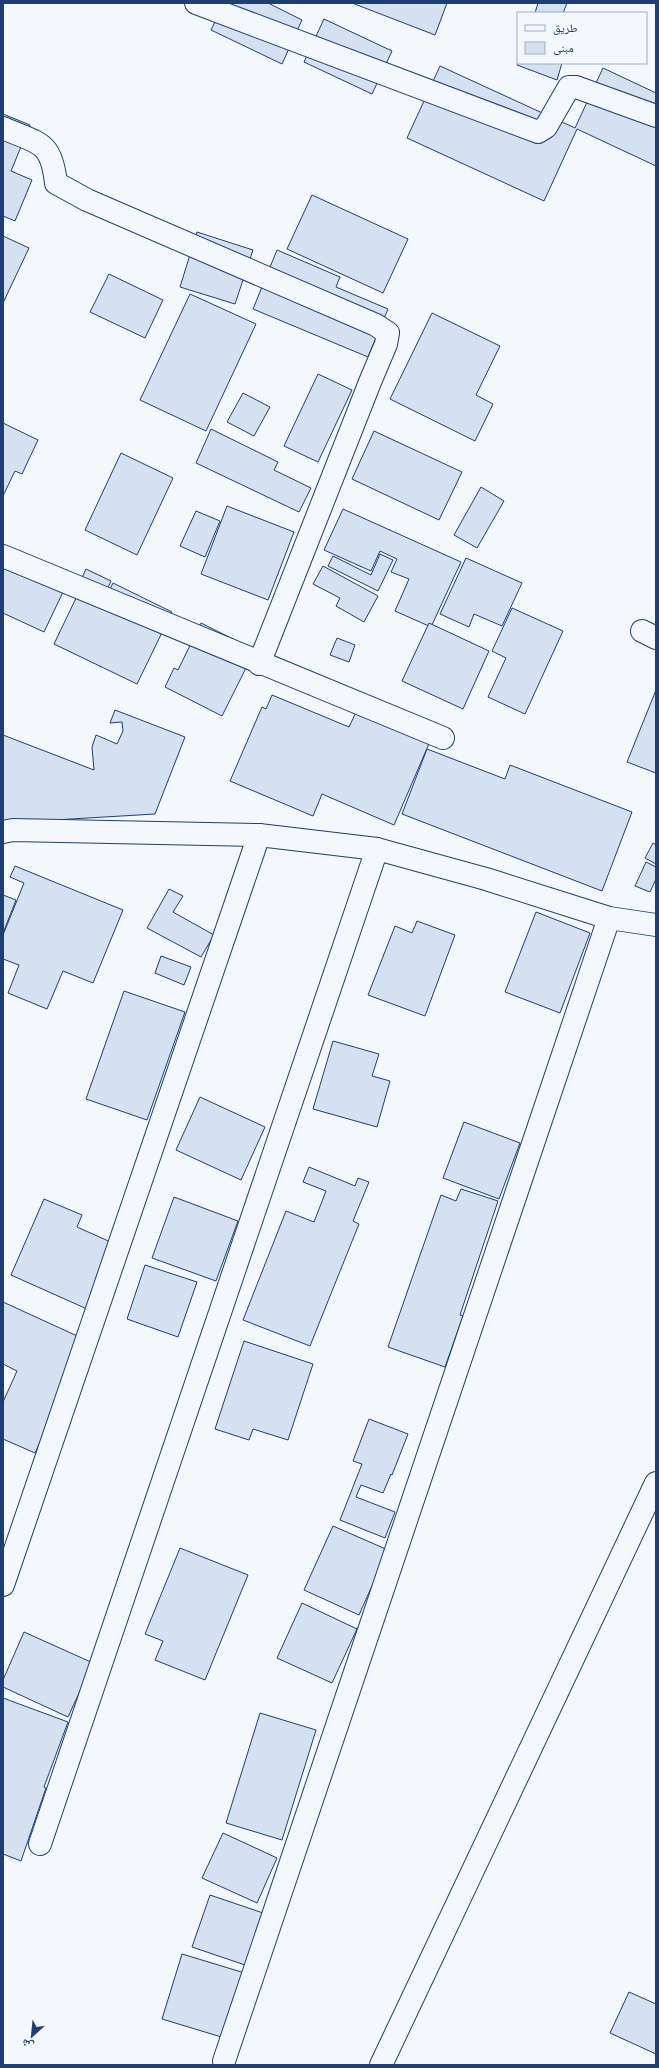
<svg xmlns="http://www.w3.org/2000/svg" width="659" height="2068" viewBox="0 0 659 2068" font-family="Raleway,'Noto Naskh Arabic',sans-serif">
  <rect width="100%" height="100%" fill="#f4f7fb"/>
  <g fill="#d5e0f0" stroke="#1d3f73">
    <polygon points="224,3 268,3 302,20 282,64 211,30"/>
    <polygon points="352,3 447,3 435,35"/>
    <polygon points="538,3 567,3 563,13 535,13"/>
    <polygon points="324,19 392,51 372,94 304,62"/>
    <polygon points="518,62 518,63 562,63 557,80 517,65"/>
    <polygon points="440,66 575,128 603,68 656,93 656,166 577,129 544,201 407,138"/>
    <polygon points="3,114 30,125 11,171 32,180 15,221 3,216"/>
    <polygon points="312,195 408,239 383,293 287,249"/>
    <polygon points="197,232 253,250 235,304 180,287"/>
    <polygon points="3,236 29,248 3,303"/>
    <polygon points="277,250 340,277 336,287 388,309 368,357 253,309"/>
    <polygon points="109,274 163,300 145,338 90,312"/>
    <polygon points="190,294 256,324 206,431 140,400"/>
    <polygon points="432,313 500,346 476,395 493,404 475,441 390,399"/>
    <polygon points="318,374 352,390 318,462 284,446"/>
    <polygon points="243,393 270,407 254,436 227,422"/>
    <polygon points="3,423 38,440 22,474 15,471 3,496"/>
    <polygon points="211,429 278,462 274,470 311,488 299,512 196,463"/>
    <polygon points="374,431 462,472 439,520 352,479"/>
    <polygon points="121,453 173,478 137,555 85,530"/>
    <polygon points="481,487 504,501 477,548 454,535"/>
    <polygon points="227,506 294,532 268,600 201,574"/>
    <polygon points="343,509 461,562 431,627 395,611 409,579 391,572 397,559 380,551 371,571 324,550"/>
    <polygon points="196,511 220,521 205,557 180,546"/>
    <polygon points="380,554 393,560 378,591 328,566 333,556 371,575"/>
    <polygon points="466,558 522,583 502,626 474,614 469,627 440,614"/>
    <polygon points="3,564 63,592 44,632 3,613"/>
    <polygon points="323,566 378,596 364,622 336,606 340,598 313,584"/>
    <polygon points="86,569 111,581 101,603 79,584"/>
    <polygon points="113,583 172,612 137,684 54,644 77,596 101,608"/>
    <polygon points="512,608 563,631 525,714 488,697 506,658 492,651"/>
    <polygon points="201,623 255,650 222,716 165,687 174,668 178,670"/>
    <polygon points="429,623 489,651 463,709 402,681"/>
    <polygon points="337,638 355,645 349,662 330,655"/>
    <polygon points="656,690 656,773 627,762"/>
    <polygon points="272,695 349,727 358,708 431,739 394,825 322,794 313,816 230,781 262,707 266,709"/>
    <polygon points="115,710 185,737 155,814 3,823 3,735 94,770 92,747 96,735 117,744 123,731 122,722 110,723"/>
    <polygon points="427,749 505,779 510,765 632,812 602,891 402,814"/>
    <polygon points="653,843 656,845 656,864 645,858"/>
    <polygon points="646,862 656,867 656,879 650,892 635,886"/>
    <polygon points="15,866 123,910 93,983 63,971 47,1009 8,993 19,965 3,959 3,935 24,883 10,877"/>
    <polygon points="169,889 183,896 173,912 214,935 201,957 147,928"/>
    <polygon points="3,895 16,900 3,933"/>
    <polygon points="536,912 590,933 560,1013 505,992"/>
    <polygon points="417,921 455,935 425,1016 368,995 395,926 412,933"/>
    <polygon points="161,956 191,967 184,985 155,973"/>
    <polygon points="124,991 185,1012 147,1120 86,1099"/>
    <polygon points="333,1041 379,1054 372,1076 390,1081 377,1127 313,1109"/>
    <polygon points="200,1097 265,1127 241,1180 176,1150"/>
    <polygon points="464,1122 520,1143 499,1199 443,1178"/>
    <polygon points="309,1167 355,1186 358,1178 369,1182 353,1221 359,1224 310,1346 243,1320 286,1211 314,1222 326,1191 303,1182"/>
    <polygon points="461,1189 498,1201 460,1315 463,1316 445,1367 388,1347 441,1195 456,1201"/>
    <polygon points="174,1197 238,1221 216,1281 152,1258"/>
    <polygon points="44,1199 82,1215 77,1227 115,1244 87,1309 11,1275"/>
    <polygon points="145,1265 197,1282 178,1337 127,1319"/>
    <polygon points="3,1302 86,1340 35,1453 3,1439 3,1402 17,1371 3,1364"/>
    <polygon points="244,1341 313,1364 288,1440 253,1429 249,1440 215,1429"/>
    <polygon points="369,1419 408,1434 392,1475 391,1474 383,1493 361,1485 356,1497 395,1512 385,1538 340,1520 362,1464 353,1461"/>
    <polygon points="333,1526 388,1550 359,1615 304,1590"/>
    <polygon points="180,1548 248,1575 205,1680 155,1660 163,1641 145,1634"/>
    <polygon points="302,1603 357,1629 332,1683 277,1658"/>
    <polygon points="24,1632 93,1663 68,1717 3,1687 3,1680"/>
    <polygon points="3,1698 68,1722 44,1787 46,1788 21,1861 3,1854"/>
    <polygon points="260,1713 316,1730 282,1840 226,1823"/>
    <polygon points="223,1833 277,1858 257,1903 202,1878"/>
    <polygon points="210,1895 266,1914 248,1966 192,1947"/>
    <polygon points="182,1954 248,1974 228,2039 162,2019"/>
    <polygon points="629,1992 656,2004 656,2054 610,2033"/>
  </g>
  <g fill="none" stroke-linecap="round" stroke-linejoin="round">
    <g stroke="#1d3f73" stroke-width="24">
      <g id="minor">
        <polyline points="196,3 538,132 546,127 569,87 576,87 656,116"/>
        <path d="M 3,128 C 39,144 51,140 56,183 L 87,200 L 376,325 L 388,333 L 386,344 L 370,382 L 259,664"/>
        <polyline points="3,556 443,738"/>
        <polyline points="642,631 656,638"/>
        <polyline points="3,832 13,830 259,835 377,849 486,879 609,918 656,925"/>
        <polyline points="3,1585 259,835"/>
        <polyline points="40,1844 377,849"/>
        <polyline points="224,2061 609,918"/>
        <polyline points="381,2065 656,1483"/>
      </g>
    </g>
    <use href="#minor" stroke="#f4f7fb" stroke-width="22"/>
  </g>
  <rect width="659" height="2068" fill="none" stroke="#1d3f73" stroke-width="8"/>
  <rect x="517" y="12" width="130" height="52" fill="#f4f7fb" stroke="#9eadc5"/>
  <rect x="525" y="25" width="20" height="6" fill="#f4f7fb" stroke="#9eadc5"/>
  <text x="553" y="32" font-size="12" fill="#1d3f73">طريق</text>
  <rect x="525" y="42" width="20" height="12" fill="#d5e0f0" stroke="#9eadc5"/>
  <text x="553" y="52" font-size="12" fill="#1d3f73">مبنى</text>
  <g transform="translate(32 2036) rotate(207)" stroke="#f4f7fb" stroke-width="3" paint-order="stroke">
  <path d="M0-3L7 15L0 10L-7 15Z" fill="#1d3f73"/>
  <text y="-6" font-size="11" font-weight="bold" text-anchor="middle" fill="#1d3f73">ش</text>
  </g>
</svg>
